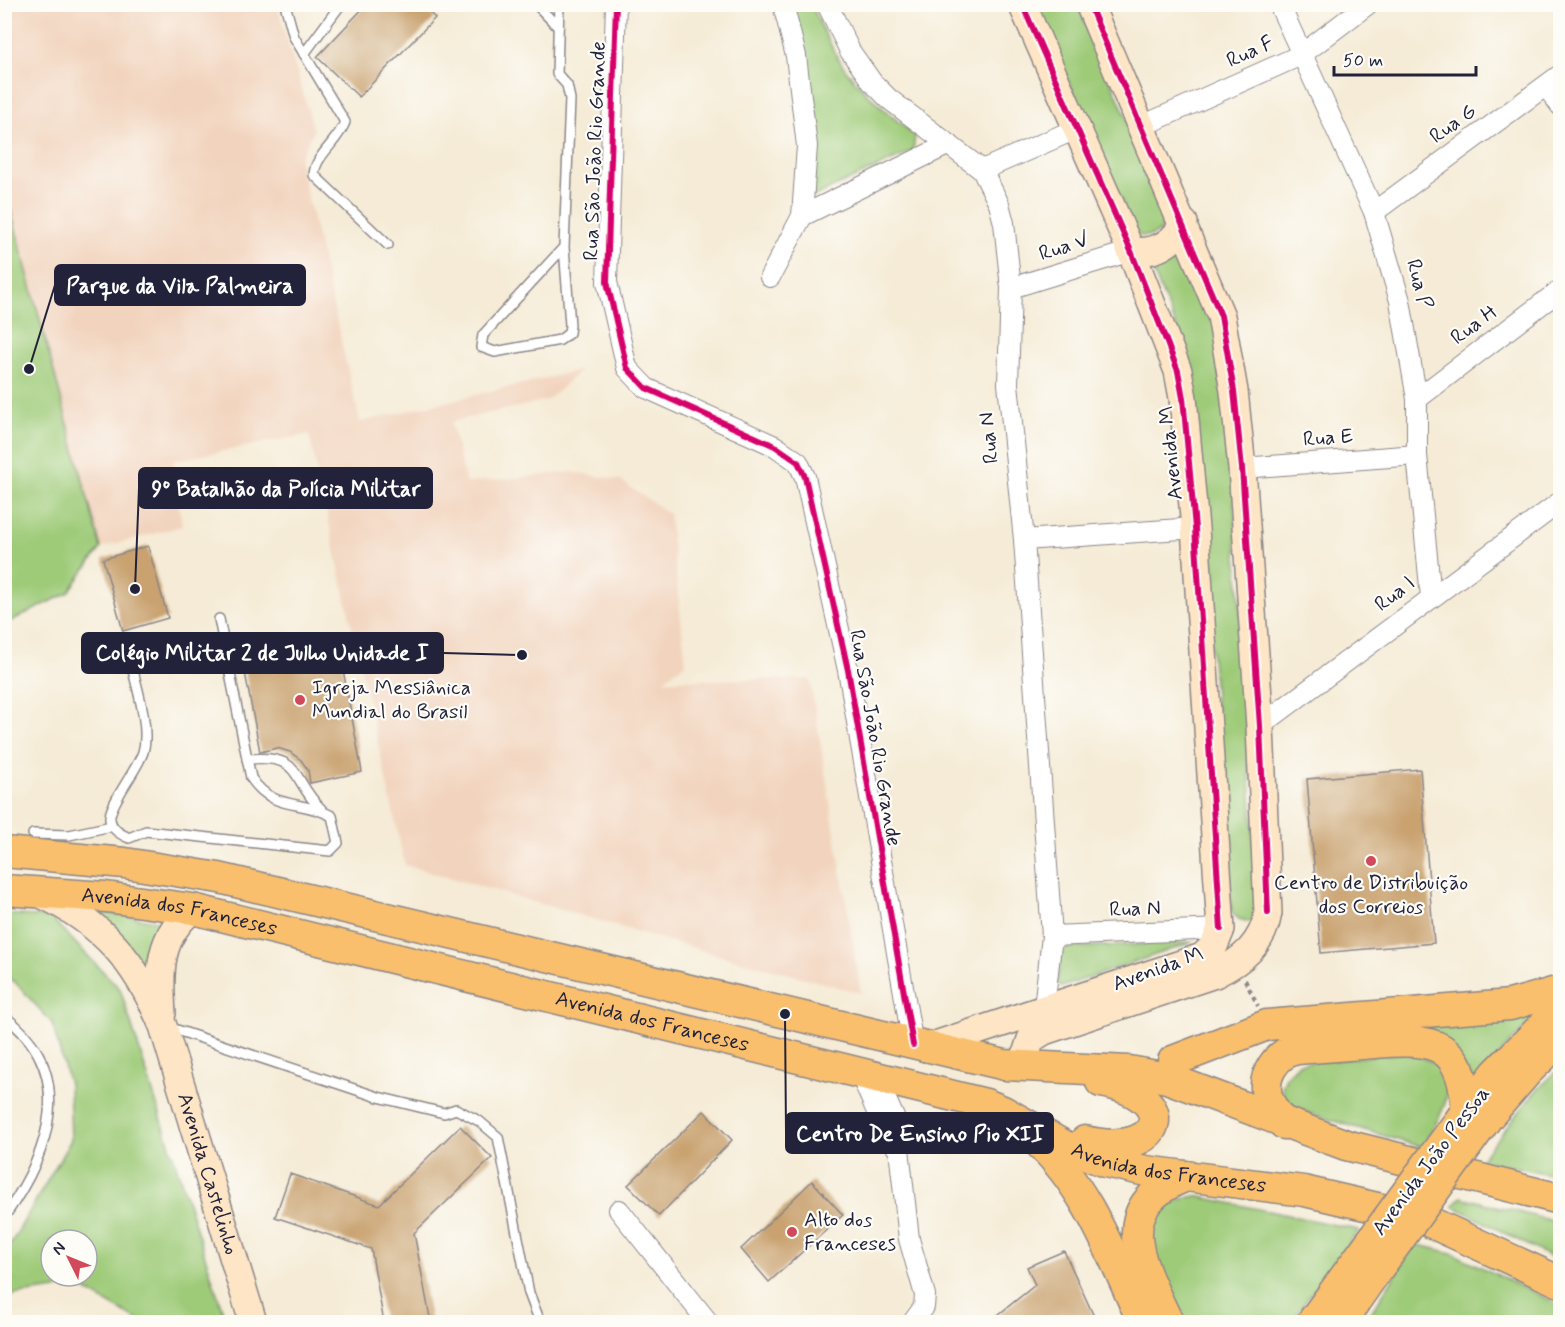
<svg xmlns="http://www.w3.org/2000/svg" width="1565" height="1327" viewBox="0 0 1565 1327" font-family="Mynerve,sans-serif">
  <rect width="100%" height="100%" fill="#fdfcf7"/>
  <filter id="ink" filterUnits="userSpaceOnUse"><feTurbulence type="fractalNoise" baseFrequency=".0167" numOctaves="2"/><feDisplacementMap in="SourceGraphic" scale="12" xChannelSelector="R" yChannelSelector="G"/><feConvolveMatrix kernelMatrix="1 2 1 2 8 2 1 2 1" color-interpolation-filters="sRGB"/></filter>
  <filter id="wash" filterUnits="userSpaceOnUse"><feTurbulence type="fractalNoise" baseFrequency=".008" numOctaves="4" result="noise"/><feDisplacementMap in="SourceGraphic" scale="24" xChannelSelector="R" yChannelSelector="G"/><feGaussianBlur stdDeviation="1.35" result="paint"/><feColorMatrix in="noise" values="0 0 0 0 0 0 0 0 0 0 0 0 0 0 0 0 0 1.4 0 .05"/><feComposite in="paint" operator="in"/></filter>
  <g filter="url(#wash)">
    <rect width="100%" height="100%" fill="#f5ebd6"/>
    <polygon fill="#f2d4be" points="4,5 277,5 314,130 299,159 360,422 581,370 548,400 451,422 466,483 573,472 620,480 669,514 686,663 664,680 810,679 861,993 718,955 405,865 309,434 173,461 182,526 101,548 5,189"/>
    <g fill="#9ecb78" stroke="#60765a" stroke-width="1.5" fill-rule="evenodd">
      <path d="M 790,5 L 811,5 C 823,29 833,54 850,75 C 869,98 893,117 915,136 L 913,151 L 812,197 L 816,128 L 810,86 Z"/>
      <path d="M 1034,5 L 1077,5 L 1169,213 C 1164,230 1156,239 1137,235 Z"/>
      <polygon points="5,189 101,548 68,593 5,624"/>
      <polygon points="1177,247 1214,317 1228,398 1258,916 1250,922 1239,919 1232,913 1190,376 1181,338 1148,260"/>
      <polygon points="96,911 163,922 151,979 92,914"/>
      <path d="M 4,914 L 50,917 L 120,989 L 226,1322 L 141,1322 L 78,1286 L 5,1296 L 5,1254 L 71,1140 L 69,1084 L 52,1023 L 14,981 L 5,979 ZM 51,1240 L 87,1240 L 87,1276 L 51,1276 Z"/>
      <polygon points="1193,942 1062,987 1057,983 1062,948"/>
      <polygon points="1532,1014 1534,1018 1475,1080 1421,1027"/>
      <path d="M 1403,1053 C 1472,1063 1446,1109 1422,1147 L 1291,1108 L 1285,1103 L 1282,1087 L 1286,1077 L 1300,1063 Z"/>
      <polygon points="1560,1068 1560,1176 1480,1160 1535,1092"/>
      <path d="M 1196,1196 L 1359,1230 L 1290,1322 L 1182,1322 C 1175,1305 1152,1260 1150,1244 C 1147,1215 1171,1199 1196,1196 Z"/>
      <polygon points="1461,1197 1560,1223 1560,1262 1453,1206"/>
      <polygon points="1415,1244 1452,1253 1560,1305 1560,1322 1365,1322"/>
    </g>
    <g id="blocks">
      <g fill="#c9a270">
        <polygon points="367,4 421,4 435,18 359,97 317,57"/>
        <polygon points="148,546 168,618 123,631 103,559"/>
        <polygon points="336,632 362,772 310,783 308,770 301,760 290,752 277,748 260,752 241,651"/>
        <polygon points="1420,769 1434,943 1321,953 1307,779"/>
        <polygon points="704,1111 732,1140 659,1216 628,1185"/>
        <polygon points="460,1126 492,1158 414,1233 431,1323 384,1323 371,1249 275,1217 290,1174 379,1205"/>
        <polygon points="812,1181 843,1215 769,1282 741,1249"/>
        <polygon points="1064,1251 1097,1323 988,1323 1035,1285 1027,1267"/>
      </g>
    </g>
  </g>
  <g filter="url(#ink)">
    <use href="#blocks" fill-opacity="0" stroke="#8c8688" stroke-width="1.5"/>
    <g fill="none" stroke-linecap="round" stroke-linejoin="round">
      <g stroke="#8c8688" stroke-width="12">
        <g id="lane">
          <path d="M 285,4 L 294,37 L 345,122 C 338,142 315,155 314,175 L 388,245"/>
          <polyline points="536,4 558,27"/>
          <polyline points="559,4 557,74 567,85 570,99 564,247 570,325 569,333 560,340 495,352 481,347 483,335 564,247"/>
          <polyline points="304,54 341,4"/>
          <path d="M 128,651 C 134,678 151,726 143,752 C 138,769 108,805 110,819 C 111,829 120,834 129,838 L 146,831 L 330,851 L 338,843 L 332,816 C 301,799 274,812 251,778 L 219,619"/>
          <path d="M 247,759 C 304,754 289,778 322,810"/>
          <polyline points="33,834 69,835 112,826"/>
          <path d="M 4,1016 C 78,1071 50,1153 4,1217"/>
          <polyline points="168,1027 378,1097 444,1113 456,1109 479,1121 498,1137 529,1293 540,1322"/>
        </g>
      </g>
      <g stroke="#8c8688" stroke-width="22">
        <g id="street">
          <polyline points="616,4 607,282 627,368 646,388 775,446 798,462 805,477 848,670 913,1045"/>
          <polyline points="827,4 850,51 872,82 889,99 982,170 999,204 1004,223 1011,288 1008,384 1024,540 1052,936 1044,1008"/>
          <polyline points="1279,4 1374,212 1400,301 1417,399 1417,455 1431,597"/>
          <polyline points="1546,86 1560,105"/>
          <polyline points="1142,126 1301,55 1368,4"/>
          <polyline points="982,170 1076,129"/>
          <polyline points="1374,212 1560,75"/>
          <polyline points="802,216 949,144"/>
          <polyline points="770,277 802,216 807,146 796,56 783,4"/>
          <polyline points="1011,288 1131,251"/>
          <polyline points="1417,399 1560,290"/>
          <polyline points="1242,468 1417,455"/>
          <polyline points="1024,540 1195,528"/>
          <polyline points="1260,726 1560,502"/>
          <polyline points="1052,936 1221,929"/>
          <polyline points="861,1075 883,1126 897,1148"/>
          <polyline points="876,1077 896,1122 909,1239 925,1295 924,1307 913,1322"/>
          <polyline points="619,1210 708,1322"/>
        </g>
      </g>
      <g stroke="#8c8688" stroke-width="30">
        <g id="secondary">
          <path d="M 1131,251 C 1155,254 1173,244 1184,223"/>
          <path id="s1" d="M 41,894 C 104,924 136,962 163,1026 L 253,1322"/>
          <path d="M 162,1013 C 159,972 158,936 193,909"/>
          <polyline points="926,1048 1202,957 1214,946 1221,929 1195,528 1183,398 1178,371 1131,251 1022,4"/>
          <path d="M 1026,1054 L 1031,1039 L 1044,1031 L 1215,974 C 1242,961 1263,944 1268,913 L 1260,726 L 1242,468 L 1234,391 L 1221,316 L 1089,4"/>
        </g>
      </g>
      <g stroke="#8c8688" stroke-width="33">
        <g id="primary">
          <polyline points="4,852 125,863 219,878 1005,1065 1129,1071 1167,1078 1346,1145 1560,1199"/>
          <path id="s2" d="M 4,890 L 106,897 L 193,909 L 986,1104 L 1003,1111 L 1065,1146 L 1105,1162 L 1146,1171 L 1304,1191 L 1421,1218 L 1560,1282"/>
          <polyline points="1173,1061 1267,1025 1510,1005 1560,991"/>
          <polyline points="1462,1117 1496,1073 1560,1009"/>
          <polyline points="1488,1117 1528,1071 1560,1040"/>
          <path d="M 1284,1124 C 1278,1116 1270,1107 1267,1096 C 1262,1076 1276,1053 1297,1049 C 1323,1047 1349,1045 1375,1043 C 1435,1038 1462,1042 1467,1110"/>
          <path d="M 1037,1141 C 1089,1189 1113,1259 1143,1322"/>
          <path d="M 1085,1141 C 1164,1160 1183,1096 1101,1082"/>
          <path d="M 1168,1322 C 1142,1267 1106,1207 1186,1176"/>
          <polyline points="1312,1322 1352,1267"/>
          <polyline points="1341,1322 1372,1277"/>
        </g>
      </g>
      <polyline stroke="#8c8688" stroke-width="4" stroke-dasharray="4.5 4.5" stroke-linecap="butt" points="1245,980 1258,1006"/>
      <use href="#lane" stroke="#fff" stroke-width="9"/>
      <use href="#street" stroke="#fff" stroke-width="20"/>
      <use href="#secondary" stroke="#fde5c5" stroke-width="27"/>
      <use href="#primary" stroke="#f9bf6d" stroke-width="30"/>
      <g stroke="#8c8688" stroke-width="33" stroke-linecap="butt">
        <g id="primary-bridge">
          <polyline points="1352,1267 1462,1117"/>
          <polyline points="1372,1277 1488,1117"/>
        </g>
      </g>
      <use href="#primary-bridge" stroke="#f9bf6d" stroke-width="30"/>
      <g stroke="#fdfcf7" stroke-width="10">
        <g id="cycleway">
          <polyline points="616,4 607,282 627,368 646,388 775,446 798,462 805,477 848,670 913,1045"/>
          <polyline points="1022,4 1131,251 1178,371 1183,398 1195,528 1221,929"/>
          <polyline points="1089,4 1221,316 1234,391 1242,468 1260,726 1268,913"/>
        </g>
      </g>
      <use href="#cycleway" stroke="#d6006c" stroke-width="6"/>
    </g>
  </g>
  <g fill="#d1495b" stroke="#fdfcf7" stroke-width="2">
    <circle cx="300" cy="700" r="6"/>
    <circle cx="1371" cy="861" r="6"/>
    <circle cx="792" cy="1232" r="6"/>
  </g>
  <g text-anchor="middle" dominant-baseline="central" stroke-width="4.5" stroke-linejoin="round" paint-order="stroke">
    <g font-size="21" fill="#22223b" stroke="#fdfcf7">
      <text transform="translate(1250 52) rotate(-24)">Rua F</text>
      <text transform="translate(1453 124) rotate(-36)">Rua G</text>
      <text transform="translate(595 151) rotate(-88)">Rua São João Rio Grande</text>
      <text transform="translate(1064 247) rotate(-18)">Rua V</text>
      <text transform="translate(1419 284) rotate(75)">Rua P</text>
      <text transform="translate(1474 325) rotate(-37)">Rua H</text>
      <text transform="translate(989 438) rotate(-96)">Rua N</text>
      <text transform="translate(1328 438) rotate(-4)">Rua E</text>
      <text transform="translate(1171 453) rotate(-96)">Avenida M</text>
      <text transform="translate(1395 594) rotate(-37)">Rua I</text>
      <text transform="translate(875 738) rotate(80)">Rua São João Rio Grande</text>
      <text transform="translate(1135 909) rotate(-2)">Rua N</text>
      <text stroke="none"><textPath href="#s2" startOffset="177">Avenida dos Franceses</textPath></text>
      <text transform="translate(1158 969) rotate(-20)">Avenida M</text>
      <text stroke="none"><textPath href="#s2" startOffset="663">Avenida dos Franceses</textPath></text>
      <text transform="translate(1431 1161) rotate(-53)">Avenida João Pessoa</text>
      <text stroke="none"><textPath href="#s2" startOffset="1203">Avenida dos Franceses</textPath></text>
      <text stroke="none"><textPath href="#s1" startOffset="339">Avenida Castelinho</textPath></text>
    </g>
    <g font-size="21" fill="#22223b" stroke="#fdfcf7" text-anchor="start">
      <text x="312" y="688">Igreja Messiânica<tspan x="312" dy="24">Mundial do Brasil</tspan></text>
      <text x="1371" y="883" text-anchor="middle">Centro de Distribuição<tspan x="1371" dy="24">dos Correios</tspan></text>
      <text x="804" y="1220">Alto dos<tspan x="804" dy="24">Franceses</tspan></text>
    </g>
  </g>
  <path fill="none" stroke="#22223b" stroke-width="2" d="M29 369L55 285M135 589L139 488M522 655L443 653M785 1014L786 1133"/>
  <g fill="#22223b" stroke="#fdfcf7" stroke-width="2">
    <circle cx="29" cy="369" r="6"/>
    <circle cx="135" cy="589" r="6"/>
    <circle cx="522" cy="655" r="6"/>
    <circle cx="785" cy="1014" r="6"/>
  </g>
  <g fill="#22223b" stroke="#22223b" stroke-width="2">
    <rect x="55" y="265" width="250" height="40" rx="6"/>
    <rect x="139" y="468" width="293" height="40" rx="6"/>
    <rect x="82" y="633" width="361" height="40" rx="6"/>
    <rect x="786" y="1113" width="267" height="40" rx="6"/>
  </g>
  <g font-size="22" text-anchor="middle" font-weight="bold" fill="#fff">
    <text x="180" y="293">Parque da Vila Palmeira</text>
    <text x="286" y="496">9º Batalhão da Polícia Militar</text>
    <text x="262" y="660">Colégio Militar 2 de Julho Unidade I</text>
    <text x="920" y="1141">Centro De Ensino Pio XII</text>
  </g>
  <rect width="1565" height="1327" fill="none" stroke="#fdfcf7" stroke-width="24"/>
  <g transform="translate(69 1258) rotate(313)"><circle r="28" fill="#fdfcf7" stroke="#a5a5ac" stroke-width="1.5"/>
  <path d="M0-4.5L10 22L0 15L-10 22Z" fill="#d1495b"/>
  <text y="-9" font-size="16" font-weight="bold" text-anchor="middle" fill="#22223b">N</text>
  </g>
  <path d="M1334 66v9h142v-9" fill="none" stroke="#22223b" stroke-width="3"/>
  <text x="1343" y="66" font-size="18" fill="#22223b" stroke="#fdfcf7" stroke-width="4.5" paint-order="stroke">50 m</text>
</svg>
